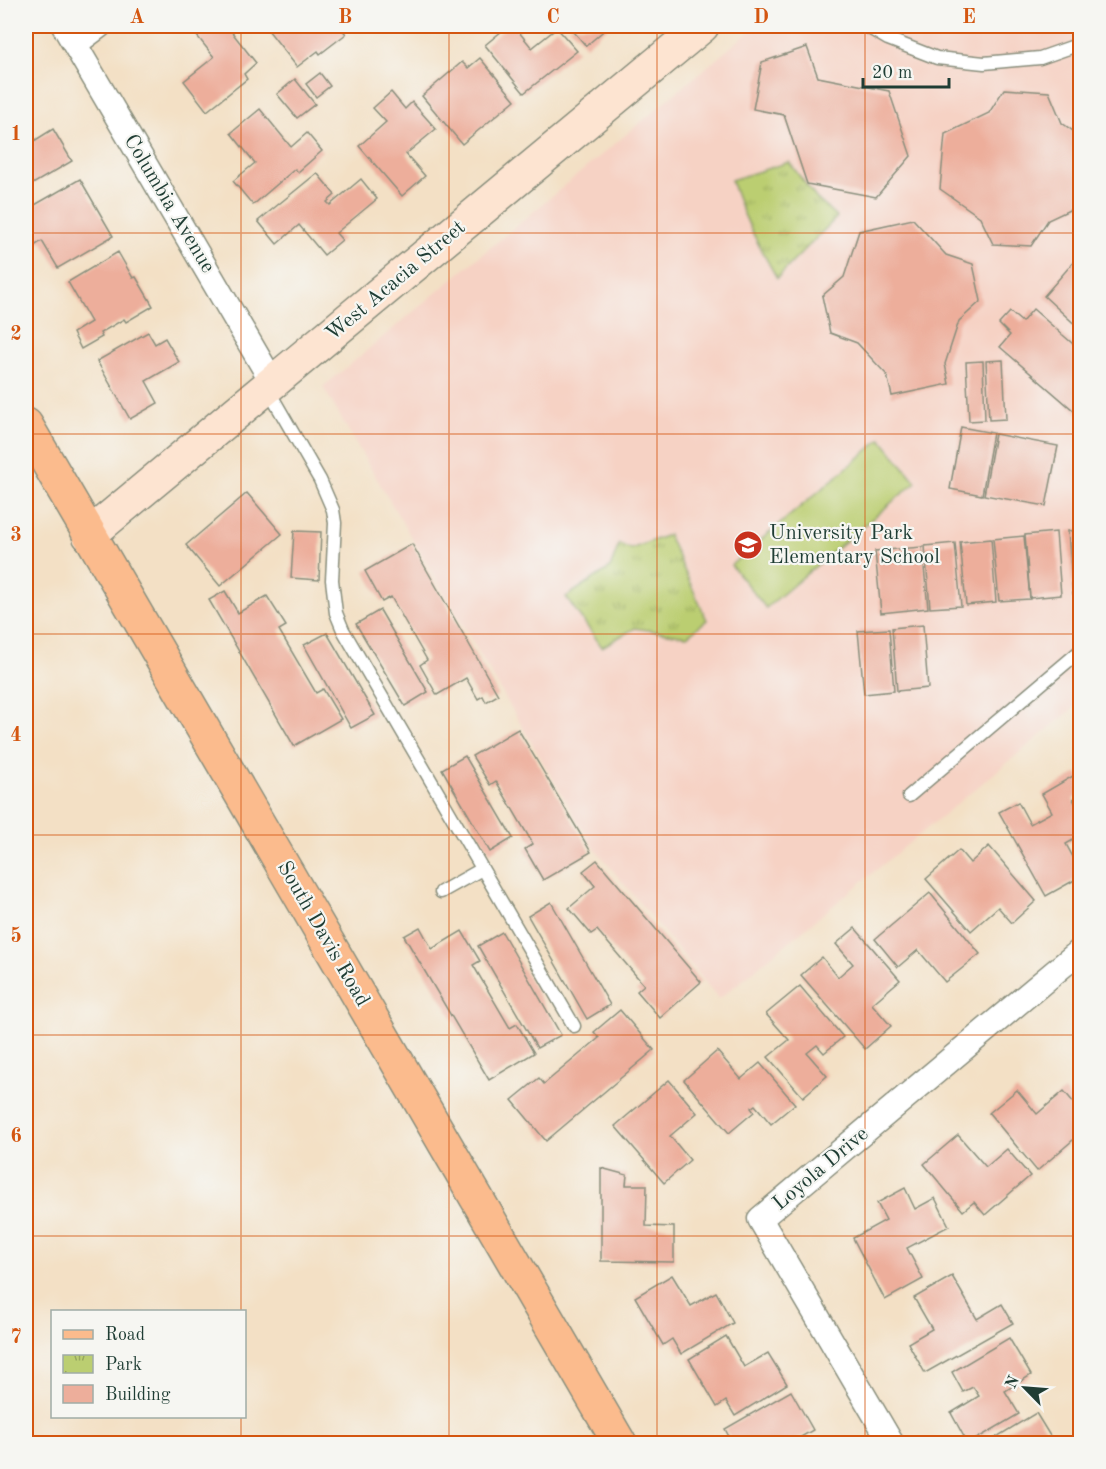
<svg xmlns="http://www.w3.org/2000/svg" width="1106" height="1469" viewBox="0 0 1106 1469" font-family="'Old Standard TT',serif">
  <defs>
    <pattern id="park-tufts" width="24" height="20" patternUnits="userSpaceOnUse" patternTransform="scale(1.5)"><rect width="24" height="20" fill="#bbce71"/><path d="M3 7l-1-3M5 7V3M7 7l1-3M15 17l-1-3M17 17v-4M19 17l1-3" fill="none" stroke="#97a85e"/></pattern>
  </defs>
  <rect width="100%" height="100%" fill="#f6f6f2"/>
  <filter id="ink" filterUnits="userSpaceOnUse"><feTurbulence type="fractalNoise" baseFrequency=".0167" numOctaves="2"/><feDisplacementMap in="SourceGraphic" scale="12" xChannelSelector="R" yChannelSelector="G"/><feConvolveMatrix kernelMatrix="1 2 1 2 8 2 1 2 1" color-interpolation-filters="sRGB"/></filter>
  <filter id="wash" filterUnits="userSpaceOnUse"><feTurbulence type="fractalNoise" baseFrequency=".008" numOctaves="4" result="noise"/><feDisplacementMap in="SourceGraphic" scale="24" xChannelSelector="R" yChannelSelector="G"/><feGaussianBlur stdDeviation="1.35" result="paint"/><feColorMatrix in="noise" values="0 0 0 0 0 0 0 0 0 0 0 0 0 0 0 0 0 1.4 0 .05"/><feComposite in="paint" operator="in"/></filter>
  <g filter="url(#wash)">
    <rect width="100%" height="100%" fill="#f3e0c5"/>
    <polygon fill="#f6d2c4" points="756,26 1080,26 1080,703 719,999 591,844 323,387"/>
    <g fill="url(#park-tufts)" stroke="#6d8652" stroke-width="1.5">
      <path d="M 789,162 L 816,198 L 837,217 L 777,278 C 759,247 742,215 731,180 Z"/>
      <polygon points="668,535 707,620 687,636 635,628 602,647 566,597 610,568 619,544 631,549"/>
    </g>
    <polygon fill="#bbce71" stroke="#6d8652" stroke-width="1.5" points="881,439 916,482 766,608 731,565"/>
    <g id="blocks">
      <g fill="#edae9b">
        <polygon points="210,26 227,26 256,63 244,74 247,79 207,111 184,81 214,57 197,36"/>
        <polygon points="265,26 339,26 346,34 320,54 318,51 297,67"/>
        <polygon points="508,26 514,26 532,48 557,28 577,51 524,93 485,45"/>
        <polygon points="569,26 609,26 586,46"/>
        <polygon points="807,47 818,77 889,91 911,156 876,197 807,184 784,115 753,109 762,62"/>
        <polygon points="480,58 515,100 462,144 422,96 462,62 468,68"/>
        <polygon points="320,73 330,86 316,97 306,84"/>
        <polygon points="295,79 315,104 297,118 277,94"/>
        <polygon points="1004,89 1049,92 1062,123 1080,136 1080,205 1048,220 1031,246 993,244 980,217 940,189 945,134 989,113"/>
        <polygon points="391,92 405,109 412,102 436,129 406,154 425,176 402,196 359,146 386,122 373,108"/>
        <polygon points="260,109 291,147 307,133 322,151 298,172 295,169 253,205 233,181 255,163 231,133"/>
        <polygon points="53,129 72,161 26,188 26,146"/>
        <polygon points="317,173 335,195 327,202 330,205 361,179 377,199 336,233 342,240 324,255 299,225 277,244 258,221"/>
        <polygon points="80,179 113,236 58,268 42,241 26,251 26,210"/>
        <polygon points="913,219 946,255 973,264 981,301 959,321 945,364 949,384 892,396 887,375 857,343 830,333 822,296 844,277 859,231"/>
        <polygon points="118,252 133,278 136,277 153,306 126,322 124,319 100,333 102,337 81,349 73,333 91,322 68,282"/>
        <polygon points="1077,258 1080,261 1080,329 1044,296"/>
        <polygon points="1033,309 1080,350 1080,416 1000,347 1010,335 999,324 1010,312 1022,322"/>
        <polygon points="148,332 155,344 165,338 179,362 146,381 158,403 130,419 97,361"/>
        <polygon points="1003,360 1006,419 989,420 986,361"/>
        <polygon points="983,361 985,420 969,421 966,362"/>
        <polygon points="961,427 993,433 982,495 950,489"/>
        <polygon points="995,434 1058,446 1046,506 984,495"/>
        <polygon points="247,493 282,534 220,586 186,545"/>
        <polygon points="1080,530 1080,593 1073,594 1068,531"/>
        <polygon points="294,531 321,532 319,580 291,578"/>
        <polygon points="1056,532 1061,595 1030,598 1025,535"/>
        <polygon points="1024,536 1030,599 999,601 993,539"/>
        <polygon points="991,539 996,602 966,605 960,542"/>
        <polygon points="955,543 961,606 930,608 925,546"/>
        <polygon points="412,544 498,695 486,702 483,696 478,699 466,678 437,695 420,665 427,660 391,597 382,602 365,571"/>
        <polygon points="922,547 928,608 881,613 875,551"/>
        <polygon points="225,591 238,613 267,596 286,626 279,630 316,693 323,689 341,719 294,746 209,600"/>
        <polygon points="380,610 428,692 405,706 356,624"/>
        <polygon points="923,625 928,688 897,691 892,628"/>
        <polygon points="889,629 894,691 864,694 858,631"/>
        <polygon points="327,633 375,715 351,728 304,645"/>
        <polygon points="518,729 591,852 543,880 525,849 533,844 496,781 490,785 472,756"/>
        <polygon points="465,756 513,838 490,852 442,769"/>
        <polygon points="1078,773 1080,778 1080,795 1073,799 1080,812 1080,836 1066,844 1080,870 1080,877 1046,896 999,812 1018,802 1030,824 1052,812 1042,794"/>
        <polygon points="989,846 1036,901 1012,923 998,907 971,931 926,879 959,850 970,863"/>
        <polygon points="597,860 701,982 660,1018 637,991 644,985 597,930 591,934 569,908 595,886 583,871"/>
        <polygon points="930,893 980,954 945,982 918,950 898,967 875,939"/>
        <polygon points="551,902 610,1005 587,1019 528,916"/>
        <polygon points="420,927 432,949 462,931 480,961 473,965 510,1028 517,1024 534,1053 489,1080 404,936"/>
        <polygon points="855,928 900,980 872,1004 891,1026 865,1049 801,975 822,957 838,977 853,964 836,944"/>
        <polygon points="502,932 561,1035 537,1048 478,946"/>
        <polygon points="800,986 843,1037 824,1053 817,1045 807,1053 827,1076 803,1097 768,1057 789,1040 766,1014"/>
        <polygon points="620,1010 654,1050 546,1141 512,1100 539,1078 544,1084 599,1038 594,1032"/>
        <polygon points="1080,1035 1080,1054 1074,1037"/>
        <polygon points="717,1051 741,1079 760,1063 795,1104 771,1124 755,1105 751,1108 754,1112 729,1133 684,1080"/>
        <polygon points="669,1080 697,1113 670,1136 690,1160 664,1183 615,1126"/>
        <polygon points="1017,1090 1037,1114 1064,1091 1080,1110 1080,1134 1037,1171 989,1113"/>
        <polygon points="958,1135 986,1167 1007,1149 1030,1176 985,1215 974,1202 963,1211 924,1164"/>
        <polygon points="601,1168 627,1175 626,1185 647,1185 646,1226 674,1227 674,1262 601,1261"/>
        <polygon points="905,1188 915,1209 935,1198 949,1226 907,1248 923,1279 885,1300 853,1238 886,1220 877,1203"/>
        <polygon points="672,1275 691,1306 716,1292 733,1323 681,1354 672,1339 663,1345 635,1297"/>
        <polygon points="952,1276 977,1319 1002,1304 1013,1323 925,1373 908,1343 932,1329 914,1298"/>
        <polygon points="726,1336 744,1367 768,1353 787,1384 735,1416 726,1401 717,1407 689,1359"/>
        <polygon points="1009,1338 1031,1375 1005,1391 1019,1414 968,1444 951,1413 979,1396 973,1387 963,1392 952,1372"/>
        <polygon points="791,1391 813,1430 789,1444 733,1444 725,1429"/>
        <polygon points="1036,1413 1055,1444 985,1444"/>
      </g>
    </g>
  </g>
  <g filter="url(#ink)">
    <use href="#blocks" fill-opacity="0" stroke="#898e7c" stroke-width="1.5"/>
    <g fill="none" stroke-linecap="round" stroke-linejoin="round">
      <g stroke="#898e7c" stroke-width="15">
        <g id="lane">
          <polyline points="866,26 888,39 937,58 984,63 1040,58 1080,44"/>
          <polyline points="267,388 320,480 333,510 335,523 332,580 336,613 343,630 574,1026"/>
          <polyline points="909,796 1080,651"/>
          <polyline points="441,892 482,869"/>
        </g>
      </g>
      <g stroke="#898e7c" stroke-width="27">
        <g id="street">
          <polyline points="64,26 273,383"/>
          <polyline points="75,44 99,26"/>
          <polyline points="892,1444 760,1219 1080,951"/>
        </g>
      </g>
      <g stroke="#898e7c" stroke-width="36">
        <polyline id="secondary" points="89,535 702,26"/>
      </g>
      <g stroke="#898e7c" stroke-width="36">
        <polyline id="primary" points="26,425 620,1444"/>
      </g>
      <use href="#lane" stroke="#fff" stroke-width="12"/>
      <use href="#street" stroke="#fff" stroke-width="24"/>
      <use href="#secondary" stroke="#fde4d1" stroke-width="33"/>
      <use href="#primary" stroke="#fbbb8d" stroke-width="33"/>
    </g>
  </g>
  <path fill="none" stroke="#d45610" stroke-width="1.5" stroke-opacity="0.55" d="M 241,26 L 241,1312M 449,26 L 449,1444M 657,26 L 657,1444M 865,26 L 865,1444M 26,233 L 1080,233M 26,434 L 1080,434M 26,634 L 1080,634M 26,835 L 1080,835M 26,1035 L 1080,1035M 26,1236 L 1080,1236M 241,1416 L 241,1444"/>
  <defs>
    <g id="school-disc" transform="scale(1.5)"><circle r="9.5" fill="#c8321e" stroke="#f6f6f2"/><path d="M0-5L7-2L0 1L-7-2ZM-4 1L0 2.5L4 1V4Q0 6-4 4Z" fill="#fff"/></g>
  </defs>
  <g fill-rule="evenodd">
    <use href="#school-disc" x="748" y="545"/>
  </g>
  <g text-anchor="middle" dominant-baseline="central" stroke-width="4.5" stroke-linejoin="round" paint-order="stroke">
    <g font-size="21" fill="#1f3d34" stroke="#f6f6f2">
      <text transform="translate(169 204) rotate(59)">Columbia Avenue</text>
      <text transform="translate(396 281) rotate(-40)">West Acacia Street</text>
      <text transform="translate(323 934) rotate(60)">South Davis Road</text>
      <text transform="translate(821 1169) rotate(-40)">Loyola Drive</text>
    </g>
    <g font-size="21" fill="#1f3d34" stroke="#f6f6f2" text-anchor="start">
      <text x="769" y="533">University Park<tspan x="769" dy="24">Elementary School</tspan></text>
    </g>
  </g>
  <rect width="1106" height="1469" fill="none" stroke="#f6f6f2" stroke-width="66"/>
  <rect x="51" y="1310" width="195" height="108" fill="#f6f6f2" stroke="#a0aca6" stroke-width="1.5"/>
  <rect x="63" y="1330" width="30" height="9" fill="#fbbb8d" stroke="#a0aca6" stroke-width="1.5"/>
  <text x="105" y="1340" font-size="18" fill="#1f3d34">Road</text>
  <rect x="63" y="1355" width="30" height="18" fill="url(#park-tufts)" stroke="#a0aca6" stroke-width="1.5"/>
  <text x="105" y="1370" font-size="18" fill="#1f3d34">Park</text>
  <rect x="63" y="1385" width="30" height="18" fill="#edae9b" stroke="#a0aca6" stroke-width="1.5"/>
  <text x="105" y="1400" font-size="18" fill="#1f3d34">Building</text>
  <g transform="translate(1025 1388) rotate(295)" stroke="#f6f6f2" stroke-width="4.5" paint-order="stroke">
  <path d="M0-4.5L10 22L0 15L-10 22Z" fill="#1f3d34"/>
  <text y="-9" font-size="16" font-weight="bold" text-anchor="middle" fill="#1f3d34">N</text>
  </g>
  <path d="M863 78v9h86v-9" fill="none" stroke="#1f3d34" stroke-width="3"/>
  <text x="872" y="78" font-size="18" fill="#1f3d34" stroke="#f6f6f2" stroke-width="4.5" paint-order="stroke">20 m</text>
  <rect x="33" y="33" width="1040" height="1403" fill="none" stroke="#d45610" stroke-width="2"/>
  <g font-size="20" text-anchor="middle" font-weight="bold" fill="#d45610">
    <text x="137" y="23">A</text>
    <text x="345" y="23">B</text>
    <text x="553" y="23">C</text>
    <text x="761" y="23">D</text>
    <text x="969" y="23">E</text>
    <text x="16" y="140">1</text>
    <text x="16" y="340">2</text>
    <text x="16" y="541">3</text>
    <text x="16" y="741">4</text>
    <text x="16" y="942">5</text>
    <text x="16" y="1142">6</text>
    <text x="16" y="1343">7</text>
  </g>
</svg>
